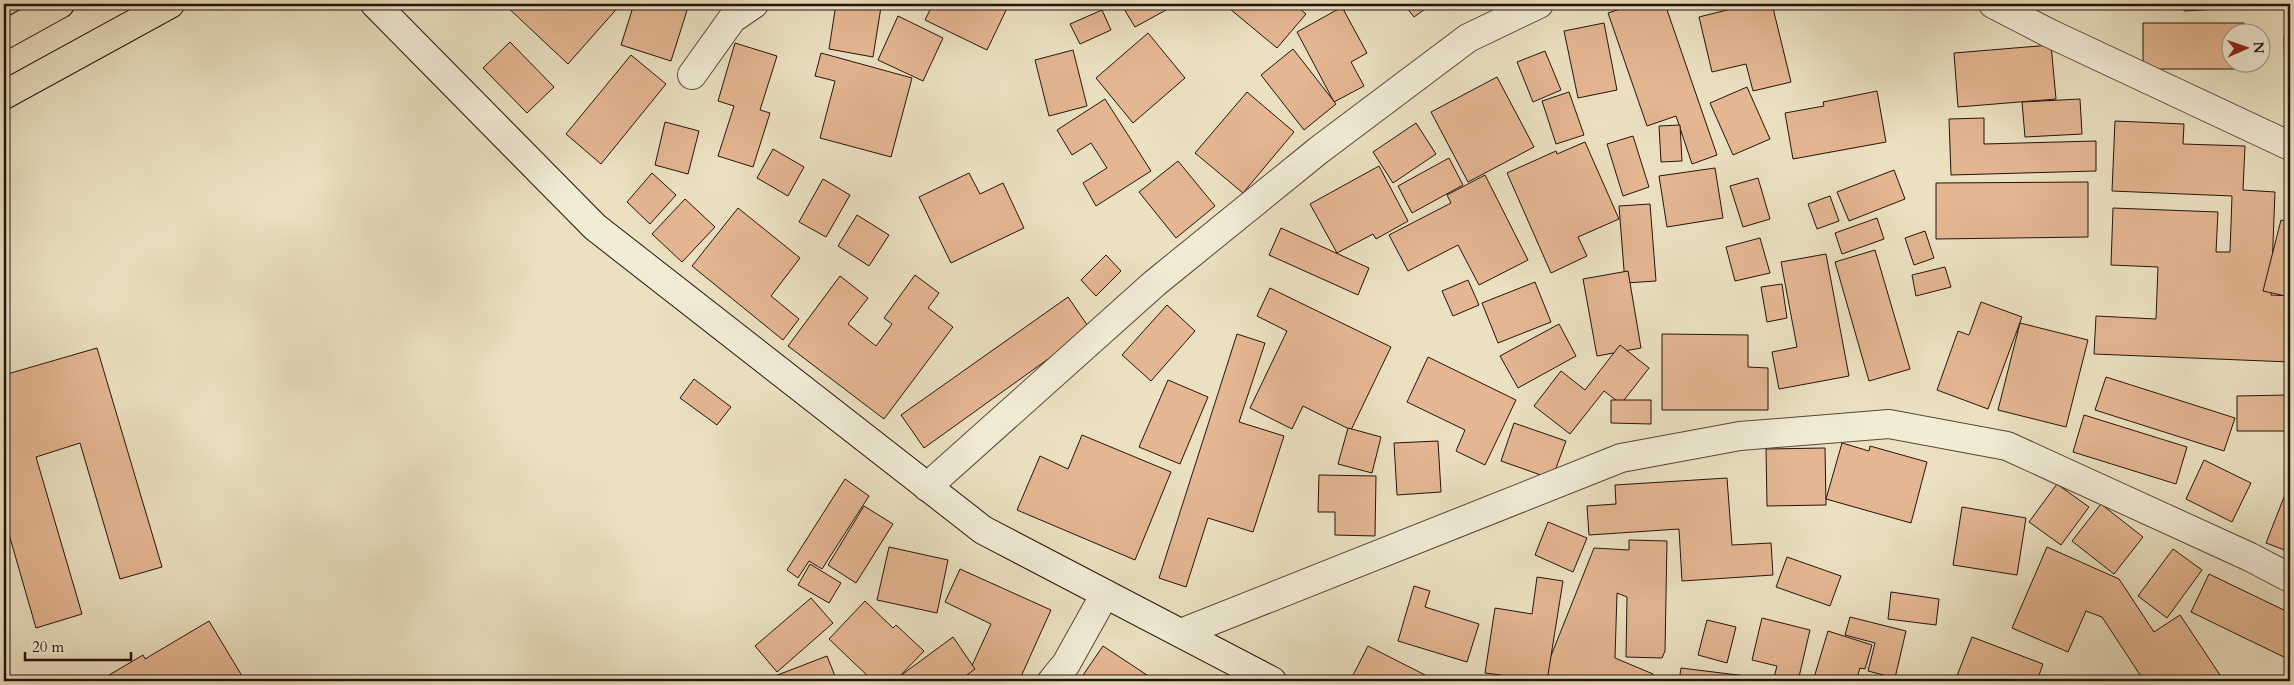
<svg xmlns="http://www.w3.org/2000/svg" width="2294" height="685" viewBox="0 0 2294 685" font-family="Cardo,serif">
  <rect width="100%" height="100%" fill="#ebe1c1"/>
  <filter id="stains"><feTurbulence type="fractalNoise" baseFrequency=".004" numOctaves="4"/><feColorMatrix values="0 0 0 0 .2 0 0 0 0 .09 0 0 0 0 .02 0 0 0 .5 -.17"/></filter>
  <radialGradient id="worn" r=".72"><stop offset=".6" stop-color="#630" stop-opacity="0"/><stop offset="1" stop-color="#630" stop-opacity=".3"/></radialGradient>
  <g fill="#e4b692" stroke="#24130c">
    <polygon points="504,4 621,4 568,64"/>
    <polygon points="634,4 689,4 671,61 621,45"/>
    <polygon points="836,4 863,4 881,7 873,57 829,49"/>
    <polygon points="933,4 1009,4 987,50 925,20"/>
    <polygon points="1121,4 1177,4 1135,27"/>
    <polygon points="1224,4 1294,4 1306,14 1277,48"/>
    <polygon points="1404,4 1432,4 1414,17"/>
    <polygon points="1635,4 1665,4 1717,155 1692,164 1676,116 1647,126 1608,13"/>
    <polygon points="1751,4 1772,4 1791,82 1753,91 1746,64 1712,72 1699,17"/>
    <polygon points="2183,4 2290,4 2290,5 2184,11"/>
    <polygon points="1342,7 1367,53 1351,62 1364,86 1334,102 1297,32"/>
    <polygon points="1102,10 1111,30 1080,44 1070,24"/>
    <polygon points="898,16 943,38 923,81 878,60"/>
    <polygon points="1604,23 1617,90 1578,98 1564,31"/>
    <polygon points="2143,23 2244,23 2244,32 2232,32 2232,62 2244,62 2244,69 2143,69"/>
    <polygon points="1148,33 1185,78 1133,123 1096,78"/>
    <polygon points="2284,36 2290,36 2290,82 2285,82"/>
    <polygon points="510,42 554,87 527,113 483,68"/>
    <polygon points="735,43 777,56 760,110 770,113 753,167 718,156 734,106 718,101"/>
    <polygon points="2051,45 2056,99 1958,107 1954,53"/>
    <polygon points="1293,49 1336,104 1304,130 1261,75"/>
    <polygon points="1073,50 1087,106 1049,116 1035,60"/>
    <polygon points="1545,51 1561,90 1533,102 1517,62"/>
    <polygon points="821,53 912,78 891,157 820,138 835,81 815,76"/>
    <polygon points="631,55 666,84 601,164 566,134"/>
    <polygon points="1497,77 1534,147 1468,182 1431,112"/>
    <polygon points="1747,87 1770,139 1733,155 1710,103"/>
    <polygon points="1877,91 1886,142 1793,159 1785,113 1824,106 1823,102"/>
    <polygon points="1247,92 1294,132 1243,193 1195,153"/>
    <polygon points="1569,92 1584,135 1556,144 1542,101"/>
    <polygon points="1105,99 1151,171 1096,206 1083,183 1107,168 1091,143 1072,155 1057,130"/>
    <polygon points="2080,99 2082,134 2025,137 2022,102"/>
    <polygon points="1984,118 1984,144 2096,141 2096,171 1951,175 1949,119"/>
    <polygon points="2115,121 2184,124 2183,144 2245,146 2243,190 2275,192 2271,295 2290,296 2290,362 2094,354 2096,316 2156,319 2158,267 2111,265 2113,208 2218,212 2216,252 2230,252 2232,196 2112,191"/>
    <polygon points="665,122 699,131 688,174 655,165"/>
    <polygon points="1416,123 1436,154 1393,183 1373,152"/>
    <polygon points="1680,125 1682,161 1661,162 1659,126"/>
    <polygon points="1633,136 1649,187 1623,196 1607,144"/>
    <polygon points="1585,142 1619,219 1578,237 1587,256 1551,273 1507,173 1556,151 1557,154"/>
    <polygon points="773,149 804,167 788,196 757,178"/>
    <polygon points="1449,158 1463,185 1412,213 1398,186"/>
    <polygon points="1178,161 1215,206 1176,238 1139,192"/>
    <polygon points="1379,166 1408,221 1376,239 1373,234 1337,253 1310,204"/>
    <polygon points="1715,168 1723,218 1667,227 1659,176"/>
    <polygon points="1894,170 1905,199 1849,221 1837,192"/>
    <polygon points="652,173 676,195 650,224 627,202"/>
    <polygon points="969,173 980,194 1003,183 1024,228 951,263 919,197"/>
    <polygon points="1485,175 1528,260 1479,285 1458,245 1408,271 1389,235 1451,203 1447,195"/>
    <polygon points="1758,178 1770,219 1743,227 1730,186"/>
    <polygon points="823,179 850,195 826,237 799,222"/>
    <polygon points="2088,182 2088,237 1936,239 1936,183"/>
    <polygon points="1830,196 1839,221 1817,229 1808,204"/>
    <polygon points="685,199 715,227 682,262 652,234"/>
    <polygon points="1650,204 1656,281 1625,283 1619,206"/>
    <polygon points="738,208 800,258 771,296 799,319 783,340 692,266"/>
    <polygon points="857,215 889,235 869,266 838,246"/>
    <polygon points="1877,218 1884,239 1842,254 1835,233"/>
    <polygon points="2281,220 2290,222 2290,297 2263,291"/>
    <polygon points="1281,228 1369,268 1358,295 1269,255"/>
    <polygon points="1925,231 1934,258 1914,265 1905,238"/>
    <polygon points="1760,238 1770,273 1735,281 1726,247"/>
    <polygon points="1875,250 1910,369 1869,381 1835,262"/>
    <polygon points="1826,254 1849,376 1779,389 1772,352 1797,347 1781,262"/>
    <polygon points="1106,255 1121,271 1096,296 1081,280"/>
    <polygon points="1945,267 1951,287 1916,296 1912,275"/>
    <polygon points="1628,271 1641,348 1597,356 1583,279"/>
    <polygon points="915,275 939,293 928,308 953,327 884,419 788,346 840,276 868,298 848,324 876,346 892,324 884,318"/>
    <polygon points="1468,280 1479,305 1453,316 1442,291"/>
    <polygon points="1535,282 1551,322 1498,343 1482,303"/>
    <polygon points="1782,284 1787,318 1767,322 1761,287"/>
    <polygon points="1270,288 1391,347 1351,430 1303,406 1292,429 1250,408 1287,331 1257,316"/>
    <polygon points="1068,297 1090,329 924,448 901,415"/>
    <polygon points="1981,302 2022,317 1988,409 1937,390 1958,331 1969,335"/>
    <polygon points="1167,305 1195,331 1151,381 1122,355"/>
    <polygon points="2020,323 2088,340 2066,427 1998,410"/>
    <polygon points="1559,324 1576,356 1518,388 1500,356"/>
    <polygon points="1237,334 1265,343 1239,422 1284,436 1253,532 1208,518 1186,587 1159,578"/>
    <polygon points="1662,334 1748,335 1748,367 1768,368 1768,410 1662,410"/>
    <polygon points="1620,345 1649,368 1621,404 1604,391 1570,434 1534,406 1561,371 1585,390"/>
    <polygon points="97,348 162,567 120,579 80,443 36,457 82,614 36,628 4,517 4,375"/>
    <polygon points="1428,357 1516,400 1485,465 1456,451 1465,430 1407,402"/>
    <polygon points="2106,377 2235,418 2224,451 2095,410"/>
    <polygon points="694,379 731,407 717,425 680,398"/>
    <polygon points="1168,380 1208,397 1180,464 1139,447"/>
    <polygon points="2290,395 2290,431 2237,431 2237,396"/>
    <polygon points="1611,400 1651,400 1651,424 1611,423"/>
    <polygon points="2084,415 2187,447 2176,484 2073,452"/>
    <polygon points="1514,423 1566,441 1552,479 1501,461"/>
    <polygon points="1348,428 1381,437 1372,473 1338,464"/>
    <polygon points="1082,435 1171,472 1135,560 1017,510 1040,456 1068,469"/>
    <polygon points="1438,441 1441,492 1397,495 1394,443"/>
    <polygon points="1842,443 1869,451 1870,446 1927,462 1911,523 1826,499"/>
    <polygon points="1825,448 1826,505 1767,506 1766,449"/>
    <polygon points="2204,460 2251,483 2232,522 2186,499"/>
    <polygon points="1319,475 1376,476 1375,536 1335,535 1335,512 1318,512"/>
    <polygon points="1727,478 1732,545 1771,543 1773,575 1682,581 1679,529 1589,535 1587,506 1616,504 1615,485"/>
    <polygon points="845,479 869,496 822,569 809,561 798,578 787,570"/>
    <polygon points="2290,482 2290,552 2266,543"/>
    <polygon points="2057,484 2089,507 2061,545 2029,522"/>
    <polygon points="2101,504 2143,537 2114,574 2072,541"/>
    <polygon points="864,506 893,524 856,583 828,565"/>
    <polygon points="1962,507 2026,518 2017,575 1953,565"/>
    <polygon points="1548,522 1587,538 1573,572 1535,555"/>
    <polygon points="1629,540 1667,541 1665,651 1662,658 1626,657 1627,597 1617,593 1615,658 1653,674 1653,681 1541,681 1594,548 1629,550"/>
    <polygon points="889,547 948,560 937,613 877,600"/>
    <polygon points="2047,547 2119,579 2154,632 2180,615 2224,681 2144,681 2102,617 2086,611 2068,652 2012,628"/>
    <polygon points="2173,549 2202,570 2167,618 2138,596"/>
    <polygon points="1787,557 1841,576 1830,606 1776,587"/>
    <polygon points="810,564 841,583 829,603 798,585"/>
    <polygon points="960,569 1051,610 1019,681 965,681 991,624 945,602"/>
    <polygon points="2209,574 2290,613 2290,660 2191,612"/>
    <polygon points="1537,577 1563,581 1547,681 1485,673 1495,608 1532,614"/>
    <polygon points="1414,586 1430,591 1425,607 1479,624 1467,662 1398,641"/>
    <polygon points="1891,592 1939,599 1936,625 1888,619"/>
    <polygon points="811,598 833,623 777,672 755,646"/>
    <polygon points="865,601 893,628 896,625 924,651 895,681 873,681 829,639"/>
    <polygon points="1850,617 1906,631 1895,678 1868,671 1875,643 1845,635"/>
    <polygon points="1762,618 1810,630 1798,681 1773,681 1777,666 1752,660"/>
    <polygon points="1707,620 1736,627 1727,663 1698,655"/>
    <polygon points="209,621 245,681 99,681 143,655 145,659"/>
    <polygon points="1828,631 1872,645 1865,669 1860,668 1856,681 1813,681"/>
    <polygon points="953,637 975,669 959,681 898,681 896,679"/>
    <polygon points="1972,637 2043,664 2037,681 1955,681"/>
    <polygon points="1103,646 1156,681 1079,681"/>
    <polygon points="1368,646 1433,679 1431,681 1350,681"/>
    <polygon points="827,656 837,681 762,681"/>
    <polygon points="1681,668 1754,677 1754,681 1679,681"/>
  </g>
  <g fill="none" stroke-linecap="round" stroke-linejoin="round">
    <g stroke="#564639" stroke-width="30">
      <g id="street">
        <polyline points="1993,4 2049,33 2290,146"/>
        <polyline points="692,75 732,19 754,4"/>
        <polyline points="927,487 1155,283 1319,150 1468,38 1539,4"/>
        <polyline points="1181,633 1621,458 1740,436 1889,424 2007,446 2250,557 2290,578"/>
        <polyline points="1052,681 1066,664 1105,594"/>
      </g>
    </g>
    <g stroke="#24130c" stroke-width="30">
      <polyline id="secondary" points="375,4 595,227 983,530 1272,681"/>
    </g>
    <g stroke="#24130c" stroke-width="30">
      <g id="highway">
        <polyline points="4,35 60,4"/>
        <polyline points="4,95 170,4"/>
      </g>
    </g>
    <use href="#street" stroke="#f2ecd7" stroke-width="28"/>
    <use href="#secondary" stroke="#f2ecd7" stroke-width="28"/>
    <use href="#highway" stroke="#ebe1c1" stroke-width="28"/>
  </g>
  <rect width="2294" height="685" fill="none" stroke="#ebe1c1" stroke-width="20"/>
  <rect x="5" y="5" width="2284" height="675" fill="none" stroke="#24130c" stroke-width="2.5"/>
  <rect x="10" y="10" width="2274" height="665" fill="none" stroke="#24130c"/>
  <g transform="translate(2246 48) rotate(88)"><circle r="24" fill="#f2ecd7" stroke="#a09586"/>
  <path d="M0-4L9 19L0 12L-9 19Z" fill="#8f2418"/>
  <text y="-8" font-size="14" font-weight="bold" text-anchor="middle" fill="#24130c">N</text>
  </g>
  <path d="M25 652v8h106v-8" fill="none" stroke="#24130c" stroke-width="2.5"/>
  <text x="32" y="652" font-size="15" fill="#24130c" stroke="#f2ecd7" stroke-width="4" paint-order="stroke">20 m</text>
  <rect width="100%" height="100%" filter="url(#stains)"/>
  <rect width="100%" height="100%" fill="url(#worn)"/>
</svg>
